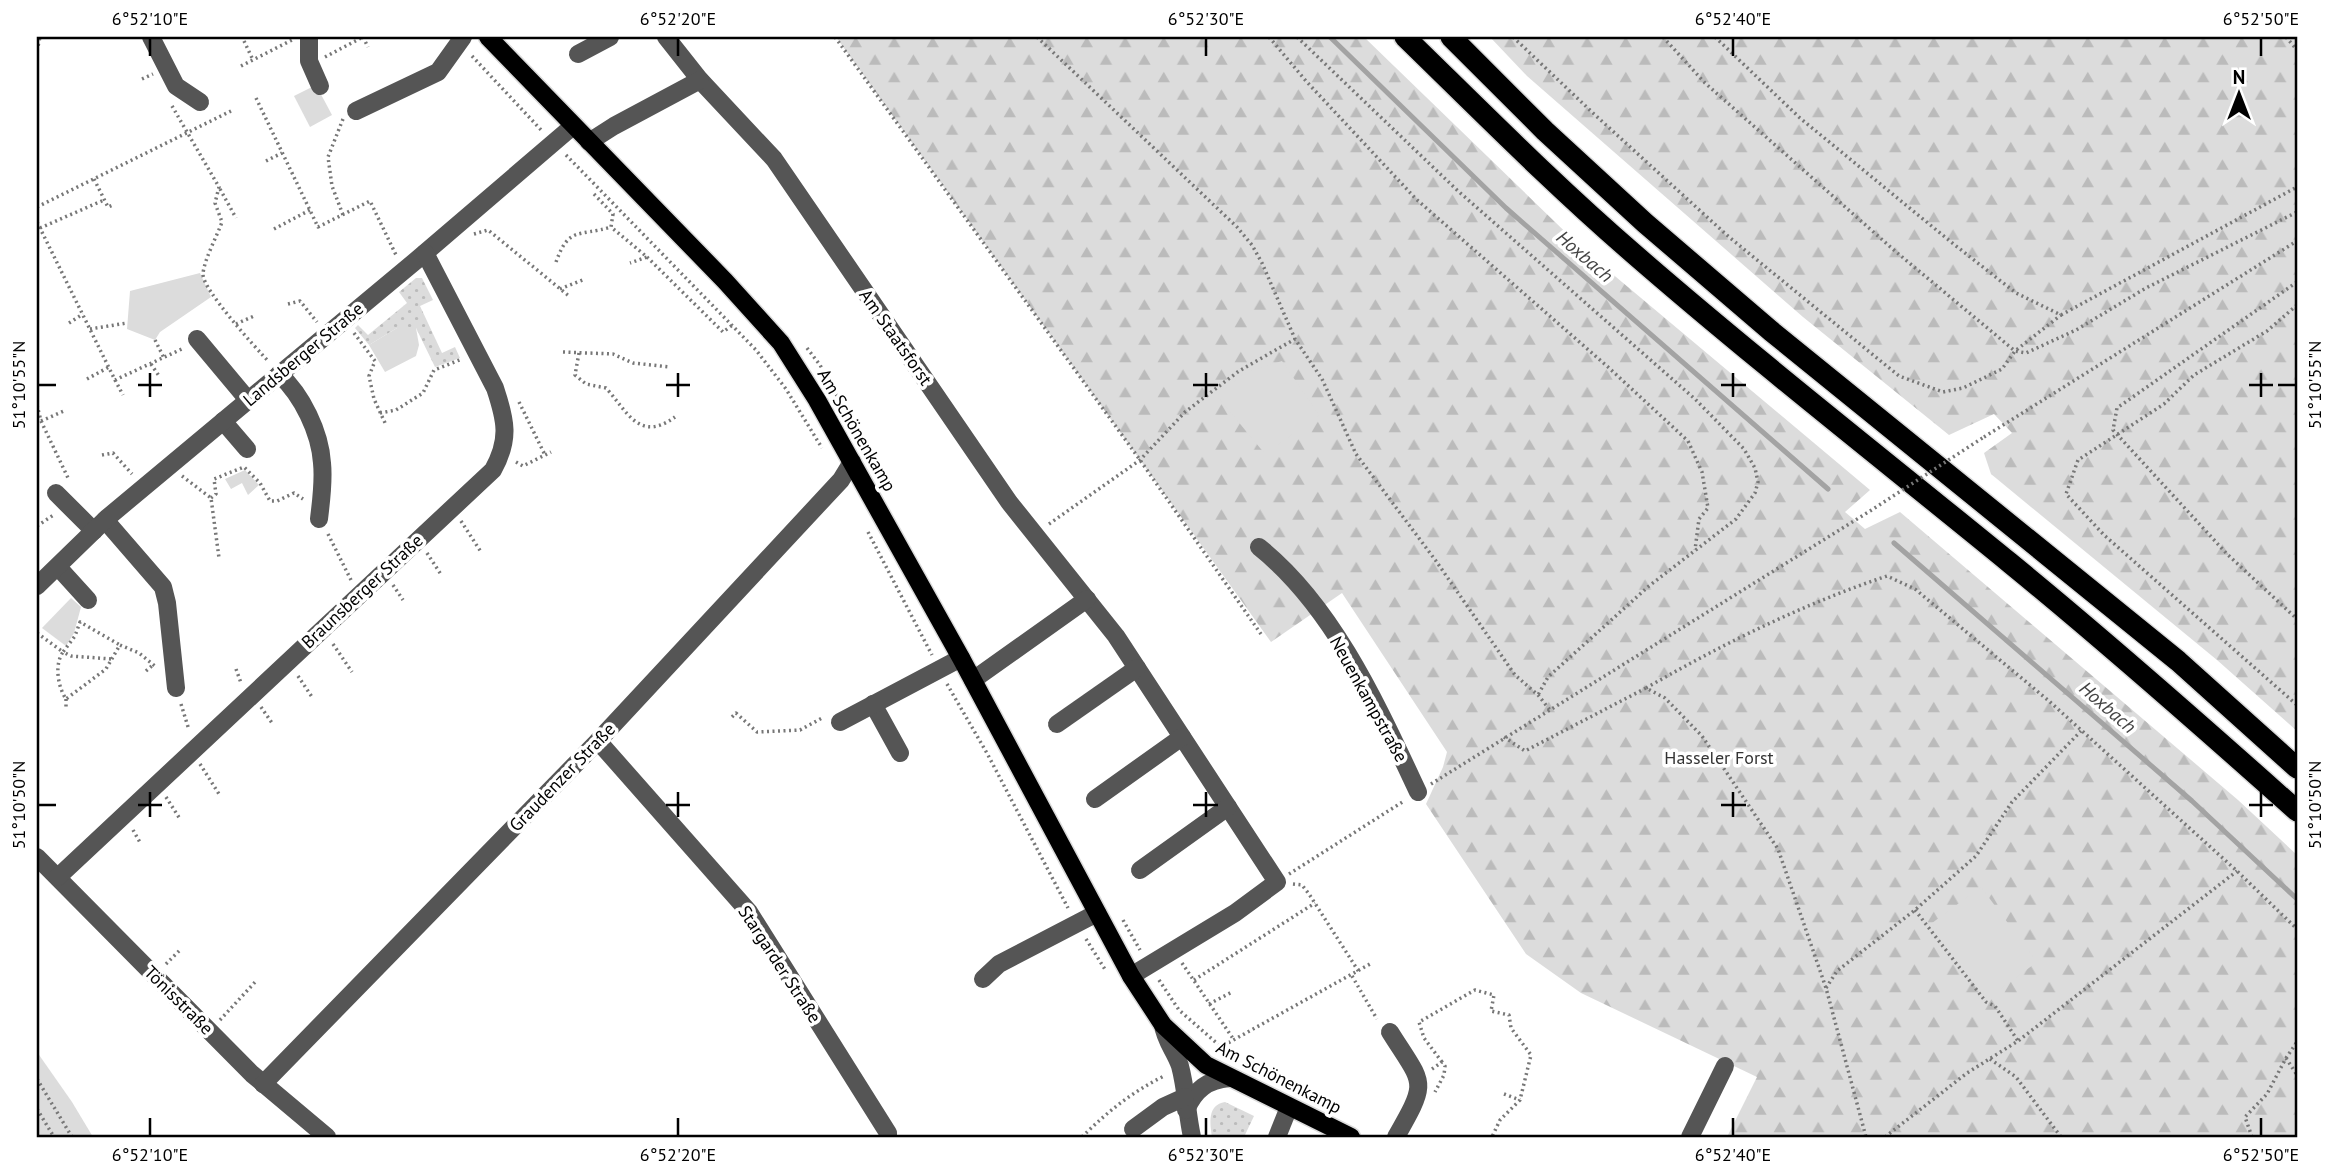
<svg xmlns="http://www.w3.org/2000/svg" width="2334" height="1174" viewBox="0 0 2334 1174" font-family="'PT Sans',sans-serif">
  <defs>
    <pattern id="grass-dots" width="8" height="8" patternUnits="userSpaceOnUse" patternTransform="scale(1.75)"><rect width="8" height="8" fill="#dcdcdc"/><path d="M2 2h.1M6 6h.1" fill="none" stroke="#bbb" stroke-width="1.8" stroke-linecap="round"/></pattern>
    <pattern id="forest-firs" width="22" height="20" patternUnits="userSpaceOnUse" patternTransform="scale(1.75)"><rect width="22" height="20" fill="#dcdcdc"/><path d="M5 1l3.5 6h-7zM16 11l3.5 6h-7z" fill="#bbb"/></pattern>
  </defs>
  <rect width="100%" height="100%" fill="#fff"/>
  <g fill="url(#grass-dots)">
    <polygon points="416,278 422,278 433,300 420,306 442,353 455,347 460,358 435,367 416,328 397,328 369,345 355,328 358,325 368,335 407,303 399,292"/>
    <path d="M 1225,1102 L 1254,1116 L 1244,1137 L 1212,1137 C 1210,1123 1207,1105 1225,1102 Z"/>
  </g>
  <g fill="url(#forest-firs)">
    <polygon points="836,37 1364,37 1585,251 1870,490 1845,512 1865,529 1900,512 2238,800 2297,855 2297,1137 1727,1137 1757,1077 1581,993 1526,954 1426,804 1443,767 1447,752 1342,593 1271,642"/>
    <polygon points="1490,37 2297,37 2297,731 2217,660 1991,474 1984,453 2012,433 1994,414 1949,435 1803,317 1527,76"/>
  </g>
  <g fill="#dcdcdc">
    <polygon points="316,85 332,115 310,127 294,96"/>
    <polygon points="200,273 211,297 160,332 155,340 127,329 130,291"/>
    <polygon points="397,328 416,328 419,345 416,356 385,372 369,345"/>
    <polygon points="1282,361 1319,415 1265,454 1217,396 1244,373"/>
    <polygon points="245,470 259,485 248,495 242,483 231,489 225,479"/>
    <polygon points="71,598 81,607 74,633 66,646 42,628"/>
    <polygon points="1981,887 2037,962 1988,998 1932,923"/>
    <polygon points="37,1052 72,1102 93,1137 37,1137"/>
  </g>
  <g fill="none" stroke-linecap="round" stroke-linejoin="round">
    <g stroke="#a3a3a3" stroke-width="5">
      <polyline points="1330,37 1506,208 1828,489"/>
      <polyline points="1894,543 2192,801 2297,899"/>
    </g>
    <g stroke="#dbdbdb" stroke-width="21">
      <polyline id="major" points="488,37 725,281 781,343 817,400 961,658 1131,976 1163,1025 1206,1065 1351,1137"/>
    </g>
    <g stroke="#dbdbdb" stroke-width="24">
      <g id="highway">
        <path d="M 1405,37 C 1480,110 1554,185 1634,254 C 1756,360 1884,460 2010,563 C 2108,643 2203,727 2297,811"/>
        <polyline points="1451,37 1545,131 1645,223 1771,331 2178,661 2297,768"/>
      </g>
    </g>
    <g stroke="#777" stroke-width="3.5" stroke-dasharray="2 3.5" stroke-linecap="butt">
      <polyline points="363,37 368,47"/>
      <polyline points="835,37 1140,460 1263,637"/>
      <polyline points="1037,37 1237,227 1252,245 1262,263 1295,339 1322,379 1356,454 1436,561 1515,675 1538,695 1550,710"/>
      <polyline points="1269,37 1306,81 1416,199 1608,367 1688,441 1702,472 1708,508 1699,519 1695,550"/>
      <polyline points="1297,37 1458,191 1695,399 1744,449 1755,468 1758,482 1755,493 1736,519 1649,586 1548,677 1538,695"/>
      <polyline points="1513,37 1594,114 1729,237 1899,376 1943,392 1963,388 2002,369 2015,351 2061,315"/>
      <polyline points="1663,37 1705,83 1895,251 2015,351 2026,353 2076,330 2146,288 2297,212"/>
      <polyline points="1715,37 1800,118 1951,242 2016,293 2061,315 2297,187"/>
      <polyline points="2286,37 2297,50"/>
      <polyline points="244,41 253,60"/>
      <polyline points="37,51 40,37"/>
      <polyline points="472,56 543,132"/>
      <polyline points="325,57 363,37"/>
      <polyline points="241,66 292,40"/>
      <polyline points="142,79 153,74"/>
      <polyline points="256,98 318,227 370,201 396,255"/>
      <path d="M 172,106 L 219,187 L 215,203 L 222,222 C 217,236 204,260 203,274 C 202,289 256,348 269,362"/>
      <polyline points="343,119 328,157 332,186 343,215"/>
      <polyline points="566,155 756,350 786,389 822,448"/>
      <polyline points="266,161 282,153"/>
      <polyline points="94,179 108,207 113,205"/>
      <polyline points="220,189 236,218"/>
      <polyline points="594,194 613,214 611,227 647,257 630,263"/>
      <polyline points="37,207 231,111"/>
      <polyline points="37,222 115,380 184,348"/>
      <polyline points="40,228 104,200"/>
      <polyline points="274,229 310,210"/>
      <polyline points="474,234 488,230 569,296"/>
      <polyline points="37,252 37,261"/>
      <polyline points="647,257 723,332 734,324"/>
      <path d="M 556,262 C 569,226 578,237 611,227"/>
      <polyline points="2297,282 2117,408 2113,430 2227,554 2297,619"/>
      <polyline points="560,289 585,279"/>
      <polyline points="288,304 300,301 317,322"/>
      <polyline points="2297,305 2267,331 2194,375 2164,404 2078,460 2066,494 2104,535 2297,705"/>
      <polyline points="69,323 83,314"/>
      <polyline points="236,324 254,316"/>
      <polyline points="90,329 127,323"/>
      <polyline points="354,333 375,361 369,376 374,399 386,425"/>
      <polyline points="155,340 164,358"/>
      <polyline points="807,348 820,365 841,403"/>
      <polyline points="563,352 613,354 633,363 670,367"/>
      <path d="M 579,353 L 575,375 L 586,384 L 606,388 C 628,412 639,443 675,417"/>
      <polyline points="151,364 159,376"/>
      <polyline points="87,379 109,367"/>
      <polyline points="115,380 123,395"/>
      <polyline points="519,402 545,455"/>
      <polyline points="37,405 41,421 69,480"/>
      <polyline points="380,413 396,410 423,393 434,370 462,359"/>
      <polyline points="41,421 64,411"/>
      <polyline points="1984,437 2297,241"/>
      <polyline points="102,455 113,453 132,474"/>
      <polyline points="516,462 523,466 551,452"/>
      <polyline points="182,476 211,498 219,558"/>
      <polyline points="211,498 216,494 214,479 244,467 260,483 270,501 277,501 294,493 303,499"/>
      <polyline points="461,521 481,552"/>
      <polyline points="1049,524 1140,460 1185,412 1239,371 1295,339"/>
      <polyline points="37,526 55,514"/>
      <polyline points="868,532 932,655"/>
      <polyline points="328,534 351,580"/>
      <polyline points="427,553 442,576"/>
      <polyline points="393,585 403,600"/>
      <path d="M 37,633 L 63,652 C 54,665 58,687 66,699 L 106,669 L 120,645 L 139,653 L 156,667"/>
      <polyline points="333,644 352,672"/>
      <polyline points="111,659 71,656 63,652 75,636 80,622 120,645"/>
      <polyline points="236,669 241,683"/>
      <polyline points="146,671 154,664"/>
      <polyline points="298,676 312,697"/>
      <polyline points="947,684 988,755 1068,908"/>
      <path d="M 1646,688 C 1723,644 1803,604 1887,576 L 1915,589 L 2049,701 L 2237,871 L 2297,929"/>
      <polyline points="66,699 66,710"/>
      <polyline points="181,704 189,730"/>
      <polyline points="261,707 272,723"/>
      <polyline points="732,717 736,713 757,732 800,730 824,717"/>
      <polyline points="1504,737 1525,751 1646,688 1665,698 1702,736 1778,849 1826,988 1866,1137"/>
      <polyline points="200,764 219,794"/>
      <polyline points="1431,784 1870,511"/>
      <polyline points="166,797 180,819"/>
      <polyline points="133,830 141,844"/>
      <polyline points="1289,874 1404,801"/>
      <polyline points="1293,884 1302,885 1309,894 1359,972"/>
      <polyline points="1915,910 1986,1002 1995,1006 2018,1041"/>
      <polyline points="1123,920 1140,950"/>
      <polyline points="1086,939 1106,971"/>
      <polyline points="1182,963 1234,1040"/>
      <polyline points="166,964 180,950"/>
      <polyline points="1352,976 1377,1019"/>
      <polyline points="1159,980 1179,1010 1220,1046"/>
      <polyline points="1194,980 1315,903"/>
      <polyline points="1826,988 1837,971 1915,910 1976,856 2012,802 2081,731"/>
      <polyline points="1209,1004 1232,992"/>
      <polyline points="220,1020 257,980"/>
      <polyline points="1219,1048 1370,964"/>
      <polyline points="2286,1058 2297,1075"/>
      <polyline points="1990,1059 2016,1077 2061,1137"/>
      <polyline points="1442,1062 1424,1038 1419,1022 1475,990 1494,995 1491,1011 1509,1015 1511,1028 1531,1055 1520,1100 1500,1120 1492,1137"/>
      <polyline points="1432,1069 1442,1062 1445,1066 1444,1075 1435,1092"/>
      <polyline points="37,1079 72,1137"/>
      <polyline points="1504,1094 1520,1100"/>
      <polyline points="37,1109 54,1137"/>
      <path d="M 1082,1137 C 1107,1112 1132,1092 1164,1076"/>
      <polyline points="1885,1137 1967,1073 2018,1041 2237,871"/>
      <polyline points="2252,1137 2245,1117 2267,1094 2286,1058 2297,1042"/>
    </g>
    <g stroke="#555" stroke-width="18">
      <polyline points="151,37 176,86 200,102"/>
      <polyline points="309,37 309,61 320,86"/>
      <polyline points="666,37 700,80 774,159 1009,502 1116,636 1277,882 1235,913 1131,976"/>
      <polyline points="578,54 610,37"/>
      <polyline points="356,111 438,72 463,37"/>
      <polyline points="589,142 614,126 700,80"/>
      <polyline points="197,339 248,400"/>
      <path d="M 279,374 C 302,395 320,432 322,463 C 324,482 321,501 319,519"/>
      <polyline points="223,421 247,449"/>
      <polyline points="56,493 94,531"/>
      <polyline points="105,520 163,587 167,603 176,688"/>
      <path d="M 1259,547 C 1334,607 1378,707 1418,792"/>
      <polyline points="58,567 88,600"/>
      <polyline points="37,586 107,518 419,258 573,126"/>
      <polyline points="973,680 1087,599"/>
      <polyline points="873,704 900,753"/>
      <polyline points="840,722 961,658"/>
      <polyline points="1057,724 1137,668"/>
      <polyline points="598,741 749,912 888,1133 888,1137"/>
      <polyline points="1095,799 1182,737"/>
      <polyline points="37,857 252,1074 327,1137"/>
      <polyline points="1140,870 1228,807"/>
      <path d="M 58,877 L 493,470 C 510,439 506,421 495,388 L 425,253"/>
      <polyline points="983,979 999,964 1097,913"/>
      <path d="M 1163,1025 C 1165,1041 1175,1051 1180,1066 C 1186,1088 1187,1114 1192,1137"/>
      <path d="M 1390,1032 C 1424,1086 1429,1079 1396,1137"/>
      <polyline points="263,1084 598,741 841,480 852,462"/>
      <path d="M 1186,1110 C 1195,1089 1208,1080 1229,1078"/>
      <polyline points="1133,1129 1163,1107 1185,1097"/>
      <polyline points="1277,1137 1289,1107"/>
      <polyline points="1690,1137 1725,1066"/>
    </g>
    <use href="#major" stroke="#000" stroke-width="18"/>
    <use href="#highway" stroke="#000" stroke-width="21"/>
    <polyline stroke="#777" stroke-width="3.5" stroke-dasharray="2 3.5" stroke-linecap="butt" points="1870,511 1984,437"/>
  </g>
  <path fill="none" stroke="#000" stroke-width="2.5" d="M 150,38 L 150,56M 678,38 L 678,56M 1206,38 L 1206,56M 1733,38 L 1733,56M 2261,38 L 2261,56M 150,373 L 150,397M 678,373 L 678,397M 1206,373 L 1206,397M 1733,373 L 1733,397M 2261,373 L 2261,397M 38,385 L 56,385M 138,385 L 162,385M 666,385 L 690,385M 1193,385 L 1218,385M 1721,385 L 1746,385M 2249,385 L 2273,385M 2278,385 L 2296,385M 150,792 L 150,817M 678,792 L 678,817M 1206,792 L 1206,817M 1733,792 L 1733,817M 2261,792 L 2261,817M 38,805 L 56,805M 138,805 L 162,805M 666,805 L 690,805M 1193,805 L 1218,805M 1721,805 L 1746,805M 2249,805 L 2273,805M 2278,805 L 2296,805M 150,1118 L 150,1136M 678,1118 L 678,1136M 1206,1118 L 1206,1136M 1733,1118 L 1733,1136M 2261,1118 L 2261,1136"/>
  <g text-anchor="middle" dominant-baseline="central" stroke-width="7" stroke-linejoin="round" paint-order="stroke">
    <g font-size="18" fill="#000" stroke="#fff">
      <text transform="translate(896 337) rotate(55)">Am Staatsforst</text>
      <text transform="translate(303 354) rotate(-40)">Landsberger Straße</text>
      <text transform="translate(857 430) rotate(60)">Am Schönenkamp</text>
      <text transform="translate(362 591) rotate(-43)">Braunsberger Straße</text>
      <text transform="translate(1369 699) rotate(61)">Neuenkampstraße</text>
      <text transform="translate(562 777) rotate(-46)">Graudenzer Straße</text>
      <text transform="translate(780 964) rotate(57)">Stargarder Straße</text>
      <text transform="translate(179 1000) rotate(45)">Tönisstraße</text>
      <text transform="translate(1279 1077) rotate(27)">Am Schönenkamp</text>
    </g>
    <g font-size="18" fill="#333" stroke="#fff">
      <text x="1719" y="757">Hasseler Forst</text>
    </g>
    <g font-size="19" font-style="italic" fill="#444" stroke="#fff">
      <text transform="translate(1585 256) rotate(41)">Hoxbach</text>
      <text transform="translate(2108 707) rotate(41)">Hoxbach</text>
    </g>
  </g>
  <rect width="2334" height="1174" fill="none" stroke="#ffffff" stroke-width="77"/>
  <g transform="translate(2239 94)" stroke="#ffffff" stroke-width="5" paint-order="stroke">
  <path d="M0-5L12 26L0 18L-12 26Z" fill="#000000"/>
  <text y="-10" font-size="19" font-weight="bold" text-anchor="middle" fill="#000000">N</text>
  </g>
  <rect x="38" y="38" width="2258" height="1098" fill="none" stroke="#000" stroke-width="2.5"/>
  <g font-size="18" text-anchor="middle" fill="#000">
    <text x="150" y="25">6°52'10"E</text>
    <text x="678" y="25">6°52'20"E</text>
    <text x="1206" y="25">6°52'30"E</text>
    <text x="1733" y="25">6°52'40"E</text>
    <text x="2261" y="25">6°52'50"E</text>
    <text transform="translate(19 385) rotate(-90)" y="6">51°10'55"N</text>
    <text transform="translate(2315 385) rotate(-90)" y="6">51°10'55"N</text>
    <text transform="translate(19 805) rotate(-90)" y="6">51°10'50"N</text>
    <text transform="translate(2315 805) rotate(-90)" y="6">51°10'50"N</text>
    <text x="150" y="1161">6°52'10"E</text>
    <text x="678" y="1161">6°52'20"E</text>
    <text x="1206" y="1161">6°52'30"E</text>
    <text x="1733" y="1161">6°52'40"E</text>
    <text x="2261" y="1161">6°52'50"E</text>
  </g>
</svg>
